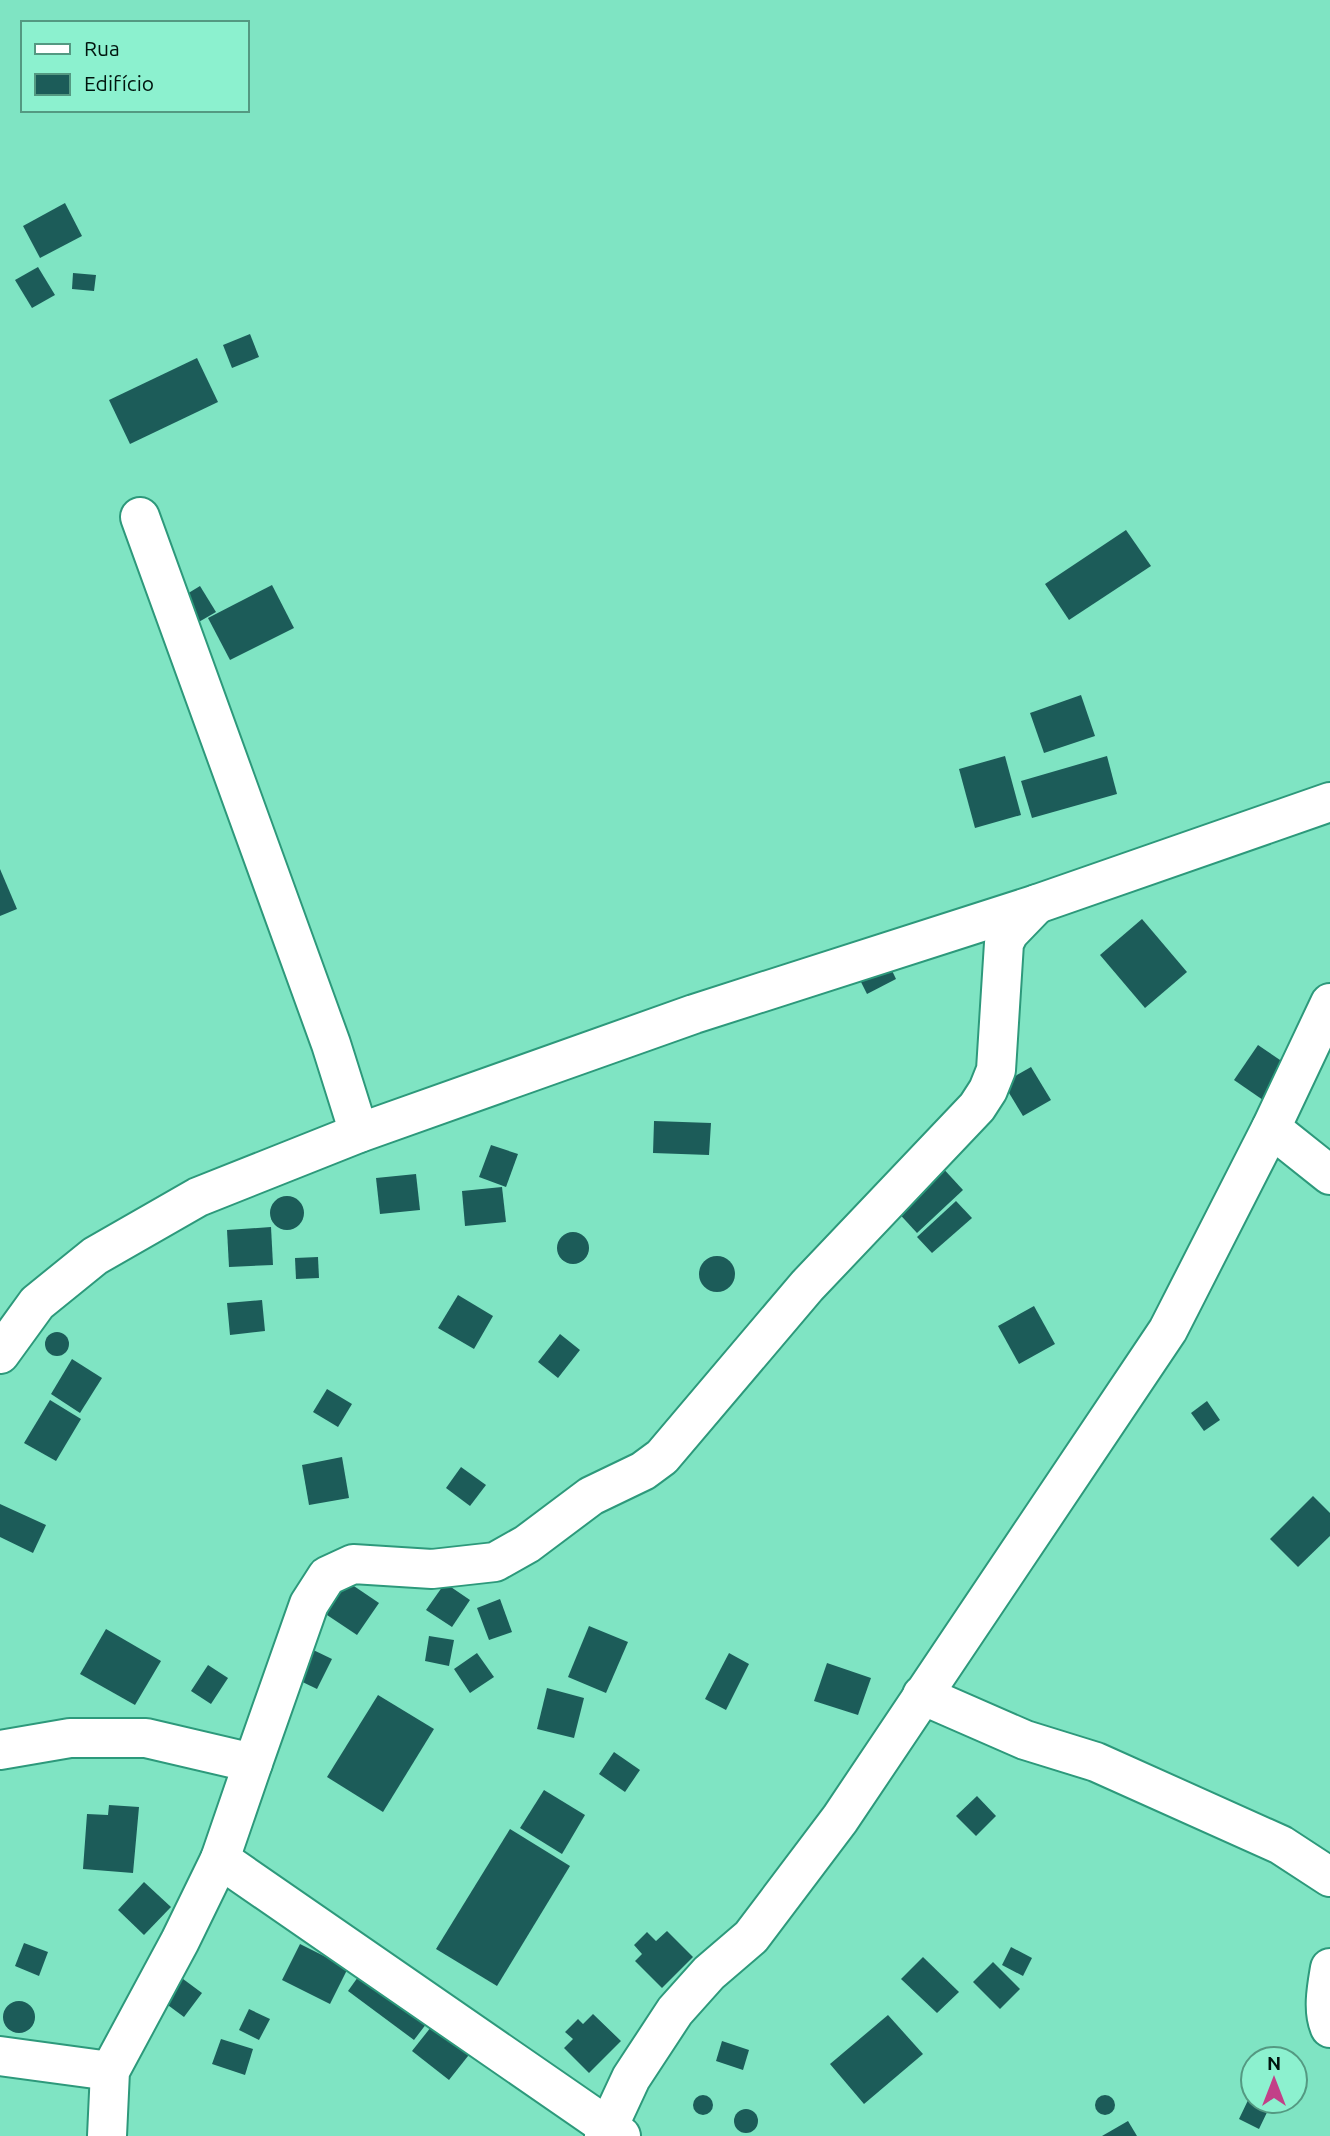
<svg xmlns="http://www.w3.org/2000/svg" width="1330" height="2136" viewBox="0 0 1330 2136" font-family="Ubuntu,sans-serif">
  <rect width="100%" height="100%" fill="#7fe4c3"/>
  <g fill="#1c5c59">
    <polygon points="65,203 82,236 40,258 23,226"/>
    <polygon points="38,267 55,295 32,308 15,280"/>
    <polygon points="73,273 96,275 94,291 72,289"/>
    <polygon points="250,334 259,357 232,368 223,345"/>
    <polygon points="197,358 218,402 130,444 109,400"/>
    <polygon points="1126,530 1151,566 1069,620 1045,584"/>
    <polygon points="272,585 294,628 230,660 208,618"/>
    <polygon points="200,586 216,612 197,623 182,597"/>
    <polygon points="1081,695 1095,736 1044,753 1030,713"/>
    <polygon points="1005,756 1021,815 975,828 959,769"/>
    <polygon points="1107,756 1117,794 1032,818 1021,781"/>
    <polygon points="0,869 17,909 0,916"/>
    <polygon points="1142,919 1187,972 1145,1008 1100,955"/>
    <polygon points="886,958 896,979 867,994 856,972"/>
    <polygon points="1258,1045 1289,1066 1263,1100 1234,1080"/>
    <polygon points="1031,1067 1051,1100 1023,1116 1003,1083"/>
    <polygon points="654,1121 711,1123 709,1155 653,1153"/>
    <polygon points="491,1145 518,1154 506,1187 479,1177"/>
    <polygon points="940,1165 963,1190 917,1233 894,1208"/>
    <polygon points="416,1174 420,1210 380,1214 376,1178"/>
    <polygon points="502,1187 506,1222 465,1226 462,1191"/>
    <circle cx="287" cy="1213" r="17"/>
    <polygon points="956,1201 972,1218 932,1253 917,1237"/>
    <polygon points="271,1227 273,1265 229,1267 227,1230"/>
    <circle cx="573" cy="1248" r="16"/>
    <circle cx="717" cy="1274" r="18"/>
    <polygon points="318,1257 319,1278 296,1279 295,1258"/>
    <polygon points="458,1295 493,1316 474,1349 438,1328"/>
    <polygon points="262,1300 265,1331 230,1335 227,1303"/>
    <polygon points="1034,1306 1055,1344 1019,1364 998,1326"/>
    <circle cx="57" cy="1344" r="12"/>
    <polygon points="560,1334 580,1350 558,1378 538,1362"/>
    <polygon points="72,1359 102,1378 80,1413 51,1394"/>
    <polygon points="327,1389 352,1404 338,1427 313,1412"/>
    <polygon points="50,1400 81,1419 56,1461 24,1443"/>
    <polygon points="1207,1401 1220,1420 1204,1431 1191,1413"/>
    <polygon points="342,1457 349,1498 309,1505 302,1465"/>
    <polygon points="461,1467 486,1485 470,1506 446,1488"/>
    <polygon points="1313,1496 1330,1513 1330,1536 1298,1567 1270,1539"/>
    <polygon points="0,1504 46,1525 33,1553 0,1537"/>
    <polygon points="342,1578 379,1603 357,1635 321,1611"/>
    <polygon points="445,1583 470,1600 452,1627 426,1610"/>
    <polygon points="500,1599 512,1632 489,1640 477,1608"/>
    <polygon points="589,1626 628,1642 606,1693 568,1677"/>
    <polygon points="106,1629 161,1661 135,1705 80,1674"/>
    <polygon points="429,1636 454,1640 449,1666 425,1661"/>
    <polygon points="305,1646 332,1659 317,1689 290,1676"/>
    <polygon points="477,1653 494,1677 470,1693 454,1669"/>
    <polygon points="729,1653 749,1664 726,1710 705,1699"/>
    <polygon points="827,1663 871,1678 858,1715 814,1701"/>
    <polygon points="208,1665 228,1678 211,1704 191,1691"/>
    <polygon points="547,1688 584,1698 574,1738 537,1729"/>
    <polygon points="378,1695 434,1729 383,1812 327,1777"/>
    <polygon points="614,1752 640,1770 625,1792 599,1774"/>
    <polygon points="544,1790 585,1815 562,1854 520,1828"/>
    <polygon points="977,1796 996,1816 976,1836 956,1816"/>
    <polygon points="109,1805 139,1807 133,1873 83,1869 87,1814 108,1815"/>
    <polygon points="510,1829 570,1866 497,1986 436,1949"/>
    <polygon points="144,1882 171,1907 144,1935 118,1910"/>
    <polygon points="667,1931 693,1957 662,1988 635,1961 642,1954 634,1945 647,1932 656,1941"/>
    <polygon points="24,1943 48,1952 39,1976 15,1966"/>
    <polygon points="300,1944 348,1968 330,2004 282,1980"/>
    <polygon points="1011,1947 1032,1958 1023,1976 1002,1965"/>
    <polygon points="923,1957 959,1992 937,2013 901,1979"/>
    <polygon points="993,1962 1020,1989 1000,2009 973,1982"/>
    <polygon points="363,1970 430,2019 414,2040 348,1991"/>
    <polygon points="175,1973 202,1993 184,2017 157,1997"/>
    <circle cx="19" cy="2017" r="16"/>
    <polygon points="249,2009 270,2019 259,2040 239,2030"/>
    <polygon points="593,2014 621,2041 589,2073 564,2048 573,2039 565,2032 578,2019 583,2024"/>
    <polygon points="888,2015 923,2054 864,2104 830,2064"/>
    <polygon points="435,2022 472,2051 449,2080 412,2051"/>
    <polygon points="221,2039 253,2049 245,2075 212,2064"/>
    <polygon points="722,2041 749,2050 743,2070 716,2061"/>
    <polygon points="1251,2094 1253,2101 1265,2101 1271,2104 1259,2129 1239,2119"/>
    <circle cx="1105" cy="2105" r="10"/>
    <circle cx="703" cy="2105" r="10"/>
    <circle cx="746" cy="2121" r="12"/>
    <polygon points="1128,2121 1137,2136 1102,2136"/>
  </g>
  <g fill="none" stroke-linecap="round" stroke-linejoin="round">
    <g stroke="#2d997b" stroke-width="42">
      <g id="minor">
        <polyline points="140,517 331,1044 359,1133"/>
        <polyline points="1271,1128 1330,1175"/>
        <polyline points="0,1354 37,1303 95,1256 198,1197 359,1133 694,1014 1037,904 1330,802"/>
        <polyline points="922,1695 1025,1740 1096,1762 1281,1845 1330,1877"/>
        <polyline points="0,1750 70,1738 146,1738 253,1763 309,1604 327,1576 353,1564 432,1569 495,1562 527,1544 591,1496 643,1471 662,1457 807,1286 977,1107 988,1090 996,1070 1004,943 1009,933 1037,904"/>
        <polyline points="220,1859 621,2136"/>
        <path d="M 1330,1968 C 1327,1986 1322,2011 1330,2028"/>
        <polyline points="0,2056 110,2071"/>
        <polyline points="107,2136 110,2071 180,1941 220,1859 253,1763"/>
        <polyline points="604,2136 631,2078 675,2011 709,1973 751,1937 840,1819 1168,1330 1271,1128 1330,1003"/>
      </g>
    </g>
    <use href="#minor" stroke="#fff" stroke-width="38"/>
  </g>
  <rect x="21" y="21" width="228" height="91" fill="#8cf1cf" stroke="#549982" stroke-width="2"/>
  <rect x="35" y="44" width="35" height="10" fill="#ffffff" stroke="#549982" stroke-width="2"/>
  <text x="84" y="56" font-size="21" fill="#01140e">Rua</text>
  <rect x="35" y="74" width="35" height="21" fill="#1c5c59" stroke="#549982" stroke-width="2"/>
  <text x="84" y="91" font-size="21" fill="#01140e">Edifício</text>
  <g transform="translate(1274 2080)"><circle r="33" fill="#8cf1cf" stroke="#549982" stroke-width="2"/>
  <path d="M0-5L12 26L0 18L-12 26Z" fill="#c24088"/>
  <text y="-10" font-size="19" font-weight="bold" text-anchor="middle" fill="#01140e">N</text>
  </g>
</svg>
